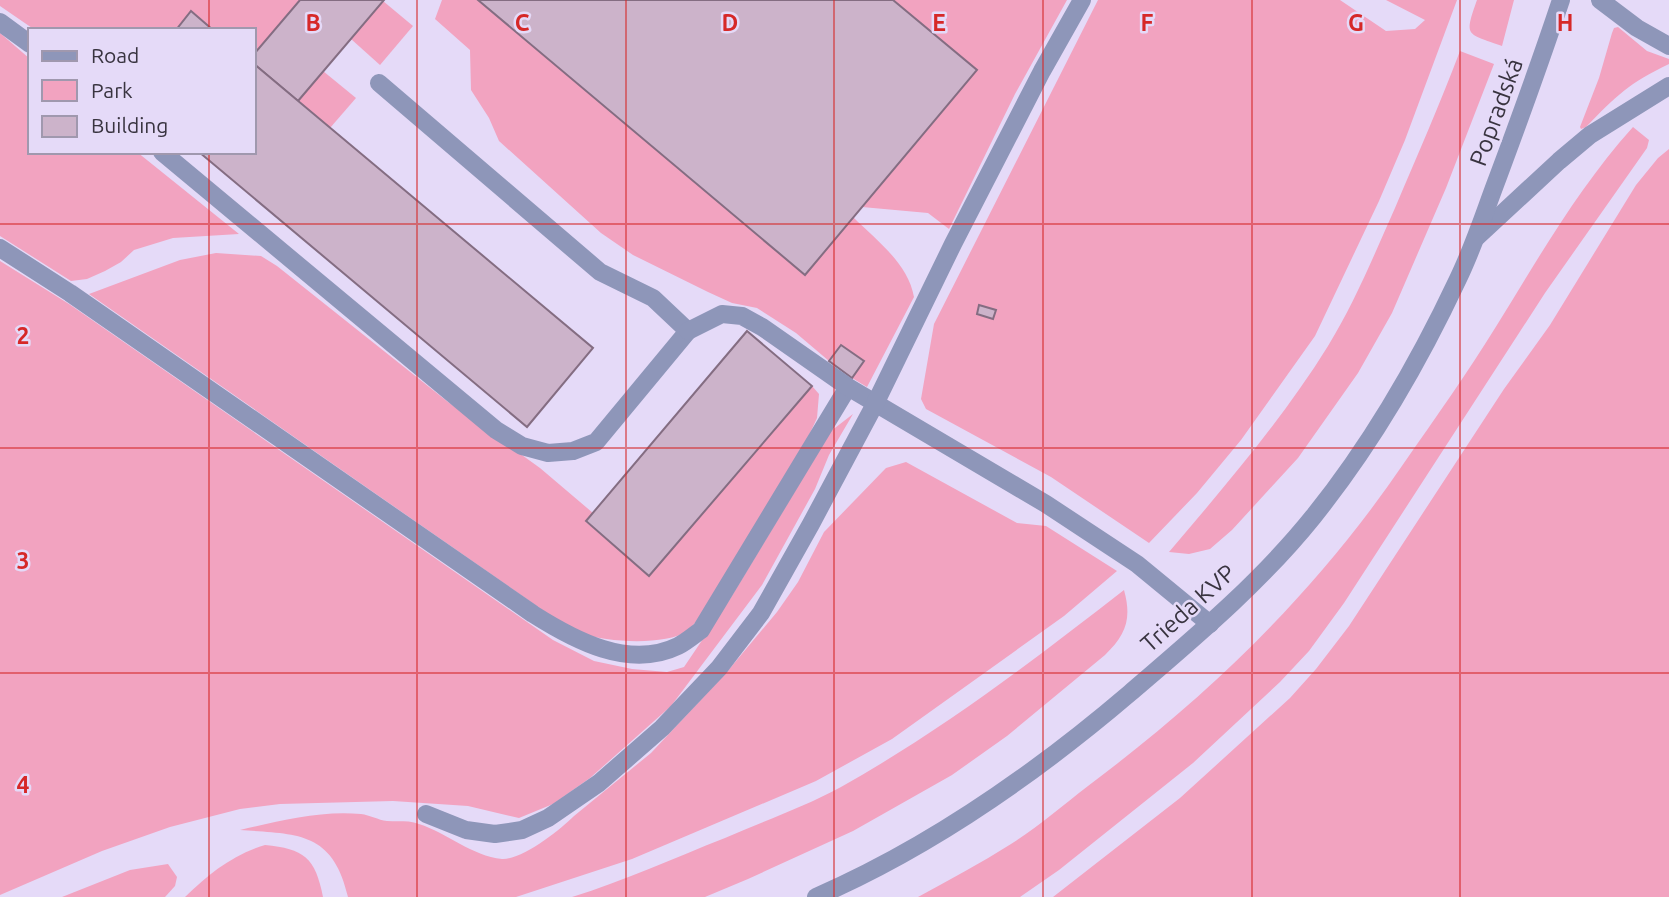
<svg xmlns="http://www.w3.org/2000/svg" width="1669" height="897" viewBox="0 0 1669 897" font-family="Ubuntu,sans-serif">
  <rect width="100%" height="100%" fill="#e5daf8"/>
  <g fill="#f2a3c0">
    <polygon points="0,0 300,0 254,54 254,30 213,30 192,12 176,30 35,30 0,6"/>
    <path d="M 442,0 L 478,0 L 805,275 L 853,217 C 876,240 908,263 914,297 L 867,387 L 852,378 L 864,361 L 841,345 L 829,361 L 796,333 L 757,308 L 732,303 L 708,292 L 633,255 L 601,233 L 499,141 L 489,118 L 471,90 L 470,50 L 435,19 Z"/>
    <polygon points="893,0 1067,0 1015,94 949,229 928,213 862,207 976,70"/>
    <polygon points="1098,0 1340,0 1386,31 1415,29 1425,20 1386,0 1457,0 1405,140 1379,201 1315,336 1241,440 1197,493 1149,543 1051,477 926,409 921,399 934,324"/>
    <path d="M 1477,0 L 1514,0 L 1502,46 C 1466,33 1464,37 1477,0 Z"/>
    <polygon points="383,1 413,26 380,65 351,39"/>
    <path d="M 1618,27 L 1647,51 L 1669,59 L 1669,64 C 1629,83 1616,96 1586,127 L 1581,129 L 1580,127 L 1599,78 L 1612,33 L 1614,28 Z"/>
    <polygon points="0,33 30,59 30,152 137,152 239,234 173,238 134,250 121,262 105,271 87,279 71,281 0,236"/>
    <path d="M 1460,51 L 1494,64 L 1446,188 L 1392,313 L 1358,373 L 1298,458 L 1232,530 L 1210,549 L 1189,554 L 1169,552 C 1225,486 1282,420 1328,346 C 1355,302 1374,255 1395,208 C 1417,156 1440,104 1460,51 Z"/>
    <polygon points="323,71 356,98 330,128 298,101"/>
    <path d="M 1633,127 L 1649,140 L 1647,148 L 1545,293 L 1344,603 L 1309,651 L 1280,682 L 1193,763 L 1059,870 L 1020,897 L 918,897 C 949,880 981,863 1011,844 C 1038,827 1062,806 1088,786 C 1212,693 1317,591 1404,463 C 1436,417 1468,372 1497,325 C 1539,257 1579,187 1633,127 Z"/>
    <polygon points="1669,149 1669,897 1053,897 1180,798 1290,698 1316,669 1349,626 1504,389 1550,325 1636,185 1658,158"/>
    <path d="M 216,253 L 261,256 L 277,266 L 448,402 L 540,468 L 593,513 L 586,522 L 649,575 L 812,386 L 819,394 L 817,418 L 805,444 L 702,615 C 697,620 692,627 687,631 C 666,646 606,642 583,634 C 573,630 563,623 554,618 L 89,294 L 180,260 Z"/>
    <polygon points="0,261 69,304 553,640 594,661 632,669 667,672 684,667 730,599 831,431 853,414 829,455 815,489 762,585 671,706 590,778 553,804 519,818 468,806 393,801 280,804 240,809 170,827 102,851 0,895"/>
    <path d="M 906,462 L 1017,523 L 1046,526 L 1117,571 L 1064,616 L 892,739 L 816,781 L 632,859 L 516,897 L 348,897 C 333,831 297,834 240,830 C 279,821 321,810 361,814 C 370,815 378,820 387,821 C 398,822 409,820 419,824 C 447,833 472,856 502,859 C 522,860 560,830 574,816 L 651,753 L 726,673 L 777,612 L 798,582 L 824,532 L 886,468 Z"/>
    <path d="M 1124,590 C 1132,619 1126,635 1105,655 L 1007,736 L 952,775 L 853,831 L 748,879 L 705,897 L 572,897 C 624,881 674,858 725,838 C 764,821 804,807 841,787 C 941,731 1034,660 1124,590 Z"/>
    <path d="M 265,845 C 304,849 315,857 323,897 L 185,897 C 209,874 232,855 265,845 Z"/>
    <polygon points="168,864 177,877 175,886 165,897 62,897 130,870"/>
  </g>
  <g fill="#ccb3ca" stroke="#846d82" stroke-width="2">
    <polygon points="300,0 384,0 298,101 254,64 254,54"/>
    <polygon points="478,0 893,0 977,70 805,275"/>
    <polygon points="191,11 213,30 176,30"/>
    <polygon points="254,64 593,348 527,427 199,152 254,152"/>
    <polygon points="979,305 996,310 993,319 977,314"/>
    <polygon points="747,331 812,386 649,576 586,521"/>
    <polygon points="841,345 864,361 852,378 829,361"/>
  </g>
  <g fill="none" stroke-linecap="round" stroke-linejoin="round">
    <g stroke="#8e96b9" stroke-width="18">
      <polyline points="1600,0 1637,28 1669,46"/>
      <polyline points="0,22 30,44"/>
      <polyline points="162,152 496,430 522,446 548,453 573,451 596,442 688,331 653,298 600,272 379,83"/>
      <polyline points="1477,237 1559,161 1590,135 1669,86"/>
      <path d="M 0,248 L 70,293 L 533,614 C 574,640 629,670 678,646 C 686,642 693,636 701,630 L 848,387"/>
      <polyline points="688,331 722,314 742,316 762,327 848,387 1046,504 1137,564 1210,624"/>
      <polyline points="426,814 466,830 495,834 522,830 548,818 599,783 662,728 719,668 761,613 811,524 875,404 953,244 1042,71 1082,0"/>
      <path d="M 816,897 C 931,847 1035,774 1130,693 C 1194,638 1260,583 1313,517 C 1371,445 1419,362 1458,279 C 1474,246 1485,211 1498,177 C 1520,118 1541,60 1561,0"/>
    </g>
  </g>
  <path fill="none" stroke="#d62828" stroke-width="2" stroke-opacity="0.55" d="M 209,0 L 209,30M 417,0 L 417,897M 626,0 L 626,897M 834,0 L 834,897M 1043,0 L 1043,897M 1252,0 L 1252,897M 1460,0 L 1460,897M 209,152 L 209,897M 0,224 L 1669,224M 0,448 L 1669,448M 0,673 L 1669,673"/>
  <g text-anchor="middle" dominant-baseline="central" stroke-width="5" stroke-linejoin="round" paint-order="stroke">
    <g font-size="24" fill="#393440" stroke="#e5daf8">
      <text transform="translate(1496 112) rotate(-70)">Popradská</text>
      <text transform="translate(1188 608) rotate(-42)">Trieda KVP</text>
    </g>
  </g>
  <g font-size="23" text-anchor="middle" font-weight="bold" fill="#d62828" stroke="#e5daf8" stroke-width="5" stroke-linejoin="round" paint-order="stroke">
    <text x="313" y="31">B</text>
    <text x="522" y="31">C</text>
    <text x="730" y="31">D</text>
    <text x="939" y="31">E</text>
    <text x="1147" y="31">F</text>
    <text x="1356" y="31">G</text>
    <text x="1565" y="31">H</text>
    <text x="23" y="344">2</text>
    <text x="23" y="569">3</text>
    <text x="23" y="793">4</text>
  </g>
  <rect x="28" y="28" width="228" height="126" fill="#e5daf8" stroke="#a098ae" stroke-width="2"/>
  <rect x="42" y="51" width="35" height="10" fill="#8e96b9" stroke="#a098ae" stroke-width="2"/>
  <text x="91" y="63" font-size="21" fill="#393440">Road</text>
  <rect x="42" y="80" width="35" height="21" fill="#f2a3c0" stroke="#a098ae" stroke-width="2"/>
  <text x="91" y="98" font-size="21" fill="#393440">Park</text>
  <rect x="42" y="116" width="35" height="21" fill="#ccb3ca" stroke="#a098ae" stroke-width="2"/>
  <text x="91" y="133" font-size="21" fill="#393440">Building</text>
</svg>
